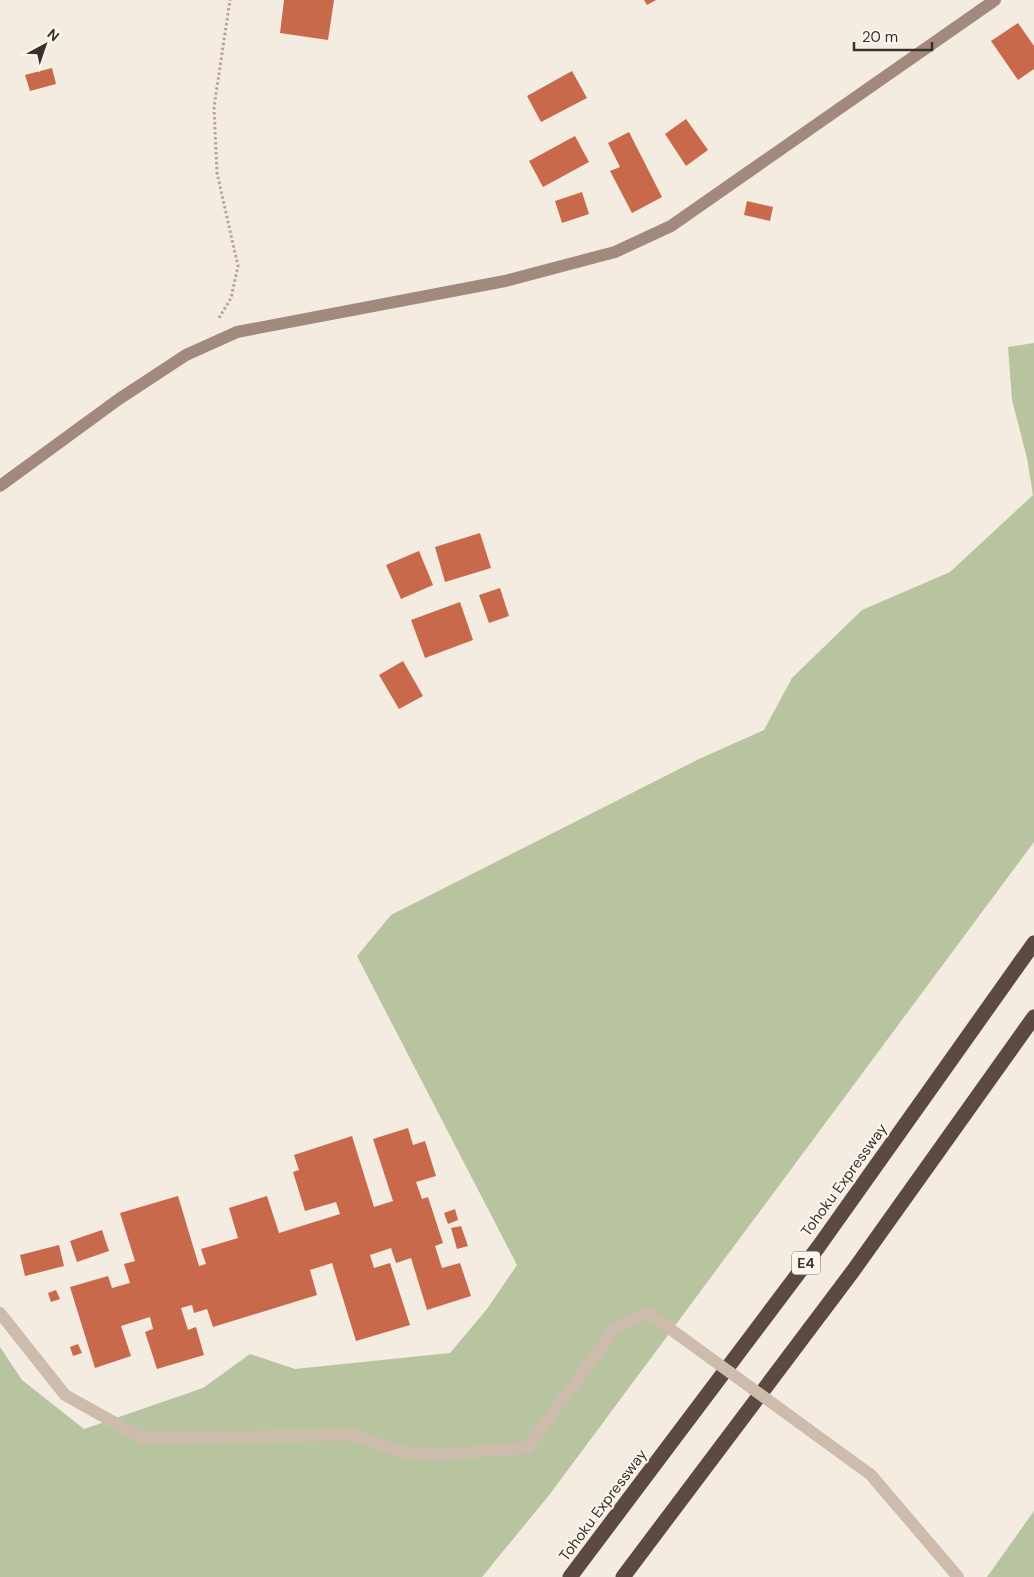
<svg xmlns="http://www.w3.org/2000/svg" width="1034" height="1577" viewBox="0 0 1034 1577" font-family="'DM Sans',sans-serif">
  <rect width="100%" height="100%" fill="#f4ebe1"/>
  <g fill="#b8c4a0">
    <polygon points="1034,343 1034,842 550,1494 482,1577 0,1577 0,1347 22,1380 84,1429 203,1388 250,1354 295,1369 450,1353 487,1309 517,1265 357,956 391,915 699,759 764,730 792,678 862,610 950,572 1033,495 1027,458 1012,400 1008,347"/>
    <polygon points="1034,1511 1034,1577 987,1577"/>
  </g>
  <g fill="#c8694b">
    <polygon points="284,0 334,0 328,40 280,33"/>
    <polygon points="644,0 656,0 647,5"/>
    <polygon points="1018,23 1034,46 1034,69 1018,80 991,41"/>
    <polygon points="52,68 56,84 30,91 25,75"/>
    <polygon points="572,71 587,98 541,122 527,96"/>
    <polygon points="686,119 708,150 686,166 665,134"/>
    <polygon points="629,132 662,197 632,213 610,171 620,167 608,143"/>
    <polygon points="575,136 589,162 543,187 529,161"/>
    <polygon points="582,192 589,214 562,223 555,201"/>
    <polygon points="747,201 773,207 770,221 744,215"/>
    <polygon points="480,533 491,568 445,582 435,547"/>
    <polygon points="419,551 433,585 401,599 386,565"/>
    <polygon points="500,588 509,616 489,623 479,595"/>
    <polygon points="460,602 473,640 425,658 411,620"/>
    <polygon points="403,661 423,696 399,709 379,675"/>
    <polygon points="408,1128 413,1145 425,1141 436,1176 416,1182 422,1199 428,1197 443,1243 435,1246 442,1268 460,1263 471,1296 427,1310 411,1258 396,1263 391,1248 370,1255 374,1268 390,1263 410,1325 356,1341 332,1263 310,1270 317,1295 213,1327 207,1309 194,1313 192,1305 181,1308 188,1330 196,1327 204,1355 157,1369 145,1332 153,1329 150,1317 121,1326 131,1356 95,1368 70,1287 108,1276 112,1288 130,1283 124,1264 135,1261 120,1213 178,1196 199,1266 206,1264 201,1249 238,1238 229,1208 267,1196 279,1233 340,1214 336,1202 305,1211 293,1172 299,1170 294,1155 352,1136 374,1207 393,1201 373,1139"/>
    <polygon points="455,1209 458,1220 448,1224 444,1213"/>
    <polygon points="461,1226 468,1246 457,1249 451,1228"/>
    <polygon points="102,1230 109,1251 77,1262 70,1241"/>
    <polygon points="59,1245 64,1266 25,1276 20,1255"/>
    <polygon points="56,1290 60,1299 51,1302 48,1293"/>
    <polygon points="78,1344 82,1353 73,1356 70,1347"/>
  </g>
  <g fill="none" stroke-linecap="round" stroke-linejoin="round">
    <polyline stroke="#b9a596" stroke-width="3" stroke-dasharray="2.5 2.5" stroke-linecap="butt" points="219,318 231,298 238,266 217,173 214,107 230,0"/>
    <g stroke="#cdbbac" stroke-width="12">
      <polyline points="0,1313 65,1395 142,1438 353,1435 400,1452 434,1455 527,1448 614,1330 647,1312"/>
      <polyline points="871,1475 958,1577"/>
    </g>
    <polyline stroke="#a18a7d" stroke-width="12" points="0,486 119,399 186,355 237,332 505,281 615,252 671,226 995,0"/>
    <g stroke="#5c4a42" stroke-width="15">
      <polyline points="570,1577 819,1246 1034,943"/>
      <polyline points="623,1577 853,1271 1034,1017"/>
    </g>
    <polyline stroke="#cdbbac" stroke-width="12" points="647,1312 871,1475"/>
  </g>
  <g text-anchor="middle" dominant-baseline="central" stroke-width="4" stroke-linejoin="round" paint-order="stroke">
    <rect fill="#fbf5ee" stroke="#756b66" stroke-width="1" x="792" y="1251.5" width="28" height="23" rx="4"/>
    <g font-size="14" font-weight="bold" fill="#3b302b">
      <text x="806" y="1263">E4</text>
    </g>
    <g font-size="15" fill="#3b302b" stroke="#fbf5ee">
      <text transform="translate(844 1180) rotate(-54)">Tohoku Expressway</text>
      <text transform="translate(603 1505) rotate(-53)">Tohoku Expressway</text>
    </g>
  </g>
  <g transform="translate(45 45) rotate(40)" stroke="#fbf5ee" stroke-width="4" paint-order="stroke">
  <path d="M0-4L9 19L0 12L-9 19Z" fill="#3b302b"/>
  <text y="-8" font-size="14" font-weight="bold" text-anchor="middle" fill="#3b302b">N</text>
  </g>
  <path d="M854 42v8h78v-8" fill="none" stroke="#3b302b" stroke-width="2.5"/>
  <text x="862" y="42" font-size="15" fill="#3b302b" stroke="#fbf5ee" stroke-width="4" paint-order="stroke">20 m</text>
</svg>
